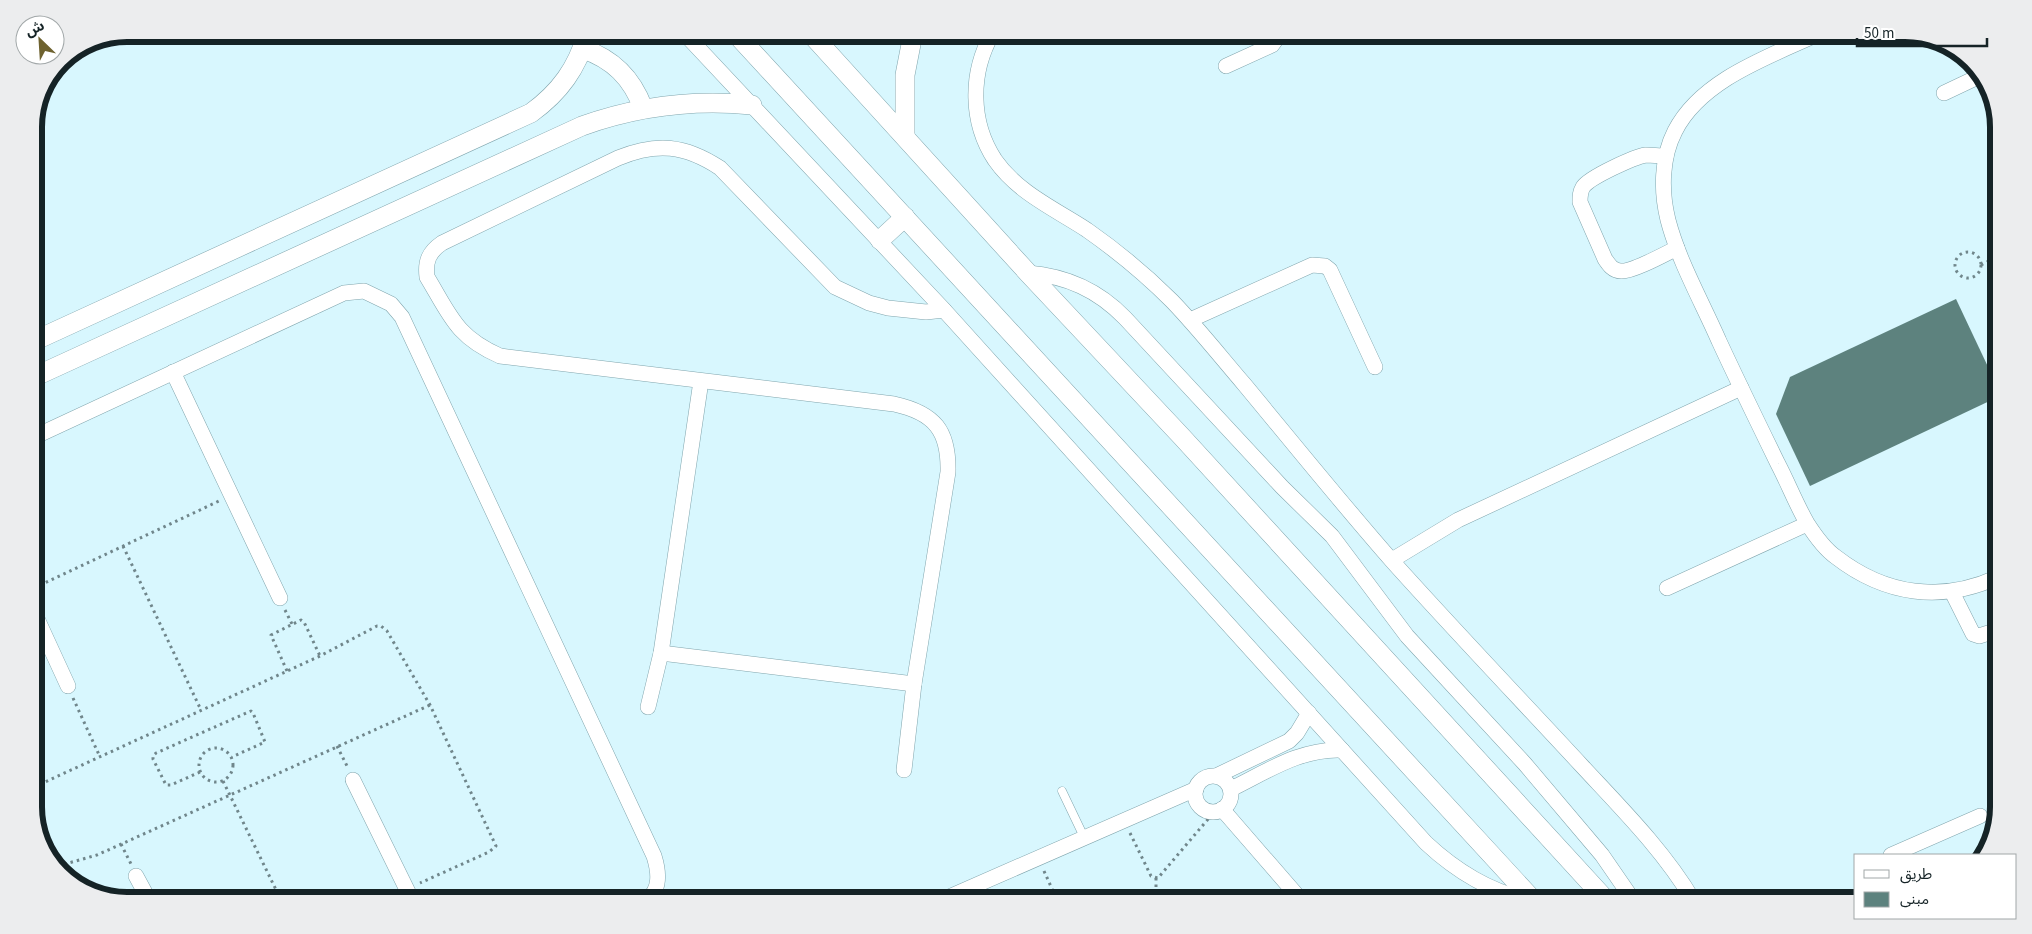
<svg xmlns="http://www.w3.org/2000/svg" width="2032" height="934" viewBox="0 0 2032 934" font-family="'Source Sans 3','Noto Sans Arabic',sans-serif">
  <rect width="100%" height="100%" fill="#d8f7fe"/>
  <polygon fill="#5d827e" points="1956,299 1998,388 1998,397 1810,486 1776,414 1790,377"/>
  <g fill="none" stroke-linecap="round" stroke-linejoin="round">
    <g stroke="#80a5ad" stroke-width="9">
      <polyline id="service" points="1062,791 1084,837"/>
    </g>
    <g stroke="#80a5ad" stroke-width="16">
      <g id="minor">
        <path d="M 685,34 L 944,310 L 1426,843 C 1456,871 1488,891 1528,900"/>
        <path d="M 992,34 C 970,73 970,122 995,160 C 1018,193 1055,209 1087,230 C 1117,251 1146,275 1172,301 C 1197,327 1220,356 1244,384 C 1293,443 1342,504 1393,562 C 1455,631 1519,698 1582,766 C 1621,808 1664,851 1693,900"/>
        <path d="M 1818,34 C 1768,57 1701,80 1675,131 C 1661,158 1661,192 1668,220 C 1679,262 1702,302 1719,341 C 1738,382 1758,423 1778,464 C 1788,483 1796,504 1807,523 C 1814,534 1826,550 1836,557 C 1885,595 1941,603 1998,577"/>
        <polyline points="1226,66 1272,45 1280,34"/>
        <polyline points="1944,93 1982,75"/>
        <path d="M 1666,156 C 1659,156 1652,155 1646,155 C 1634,157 1590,177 1583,187 C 1580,192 1580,196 1580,202 L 1605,259 C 1609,265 1613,271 1621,271 C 1632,272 1665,254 1677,248"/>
        <path d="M 1028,273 C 1067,276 1098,290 1125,318 L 1282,487 L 1332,536 L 1407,636 L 1525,764 L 1602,855 L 1633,900"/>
        <polyline points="1190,320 1312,265 1325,266 1330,270 1375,367"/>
        <polyline points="173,372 280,598"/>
        <path d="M 34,437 L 344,293 L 364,291 L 391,304 L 402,317 L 654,856 C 659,872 661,889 647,900"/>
        <polyline points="1392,560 1458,520 1741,388"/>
        <polyline points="1667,588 1807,524"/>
        <polyline points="1952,592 1973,634 1979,636 1998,630"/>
        <polyline points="34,612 68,686"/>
        <polyline points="661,653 914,684"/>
        <polyline points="648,707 661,653 701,381"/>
        <path d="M 904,770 L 914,684 L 948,472 C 949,431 935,413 894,404 L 500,356 C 456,337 450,315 427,277 C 425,261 429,252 442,243 L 618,158 C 657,142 685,145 720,168 L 835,287 L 869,303 L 888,308 L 926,312 L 944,310"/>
        <polyline points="1216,776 1289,741 1297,733 1309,713"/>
        <circle cx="1213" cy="794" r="18"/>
        <polyline points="353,780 412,900"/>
        <path d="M 1231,789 C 1266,772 1301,748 1342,750"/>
        <polyline points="1222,809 1301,900"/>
        <polyline points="1891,855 1980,816"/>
        <polyline points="136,876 149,900"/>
        <polyline points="942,900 1196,789"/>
      </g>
    </g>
    <g stroke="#80a5ad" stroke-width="20">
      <g id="tertiary">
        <polyline points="736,34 1533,900"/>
        <polyline points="811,34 1028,273 1182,437 1606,900"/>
        <path d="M 583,49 C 613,59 632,78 643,108"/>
        <polyline points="905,136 905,75 913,34"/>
        <polyline points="880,240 905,217"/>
        <path d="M 34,341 L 531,113 C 560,92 577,68 587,34"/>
        <path d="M 34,377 L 582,126 C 638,106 692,99 752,105"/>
      </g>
    </g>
    <g stroke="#70868b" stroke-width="3" stroke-dasharray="2.5 4" stroke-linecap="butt">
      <circle cx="1968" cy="265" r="13"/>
      <polyline points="1981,265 1998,256"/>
      <polyline points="123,546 201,710"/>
      <polyline points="34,588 219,501"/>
      <polyline points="285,610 292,624"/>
      <polyline points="287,671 271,635 301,620 304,622 320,656"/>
      <polyline points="73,698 100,757"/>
      <polyline points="337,746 347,766"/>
      <circle cx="216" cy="765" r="17"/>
      <polyline points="200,772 171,785 166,785 153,759 153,756 156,753 251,711 253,713 265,742 232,757"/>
      <polyline points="223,781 281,900"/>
      <polyline points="34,787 320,656 377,626 381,626 387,631 430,705 496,846 489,852 420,883"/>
      <polyline points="34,809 43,784"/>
      <polyline points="1130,833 1151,876 1158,878 1209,818"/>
      <polyline points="121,844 131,864"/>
      <polyline points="58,866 97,855 430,705"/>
      <polyline points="1044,871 1057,900"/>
      <polyline points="383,900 394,895"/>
      <polyline points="1156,900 1156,878"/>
    </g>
    <use href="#service" stroke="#fff" stroke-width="8"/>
    <use href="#minor" stroke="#fff" stroke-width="15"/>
    <use href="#tertiary" stroke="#fff" stroke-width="19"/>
  </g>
  <path d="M0 0H2032V934H0ZM127 42H1905A85 85 0 0 1 1990 127V807A85 85 0 0 1 1905 892H127A85 85 0 0 1 42 807V127A85 85 0 0 1 127 42Z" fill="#ecedee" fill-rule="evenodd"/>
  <path fill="none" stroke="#152326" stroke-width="6" d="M127 42H1905A85 85 0 0 1 1990 127V807A85 85 0 0 1 1905 892H127A85 85 0 0 1 42 807V127A85 85 0 0 1 127 42Z"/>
  <rect x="1854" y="854" width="162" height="65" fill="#ffffff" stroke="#a1a7a8"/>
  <rect x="1864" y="870" width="25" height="8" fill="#ffffff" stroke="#a1a7a8"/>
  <text x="1900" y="879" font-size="15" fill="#152326">طريق</text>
  <rect x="1864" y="892" width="25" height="15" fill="#5d827e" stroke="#a1a7a8"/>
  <text x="1900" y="904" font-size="15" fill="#152326">مبنى</text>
  <g transform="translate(40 40) rotate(335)"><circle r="24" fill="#ffffff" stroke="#a1a7a8"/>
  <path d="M0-4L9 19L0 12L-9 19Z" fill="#6e622f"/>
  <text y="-8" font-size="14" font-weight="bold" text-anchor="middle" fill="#152326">ش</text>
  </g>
  <path d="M1857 38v8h130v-8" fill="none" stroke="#152326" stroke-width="2.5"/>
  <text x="1864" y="38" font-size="15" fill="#152326" stroke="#ffffff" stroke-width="4" paint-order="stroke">50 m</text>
</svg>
